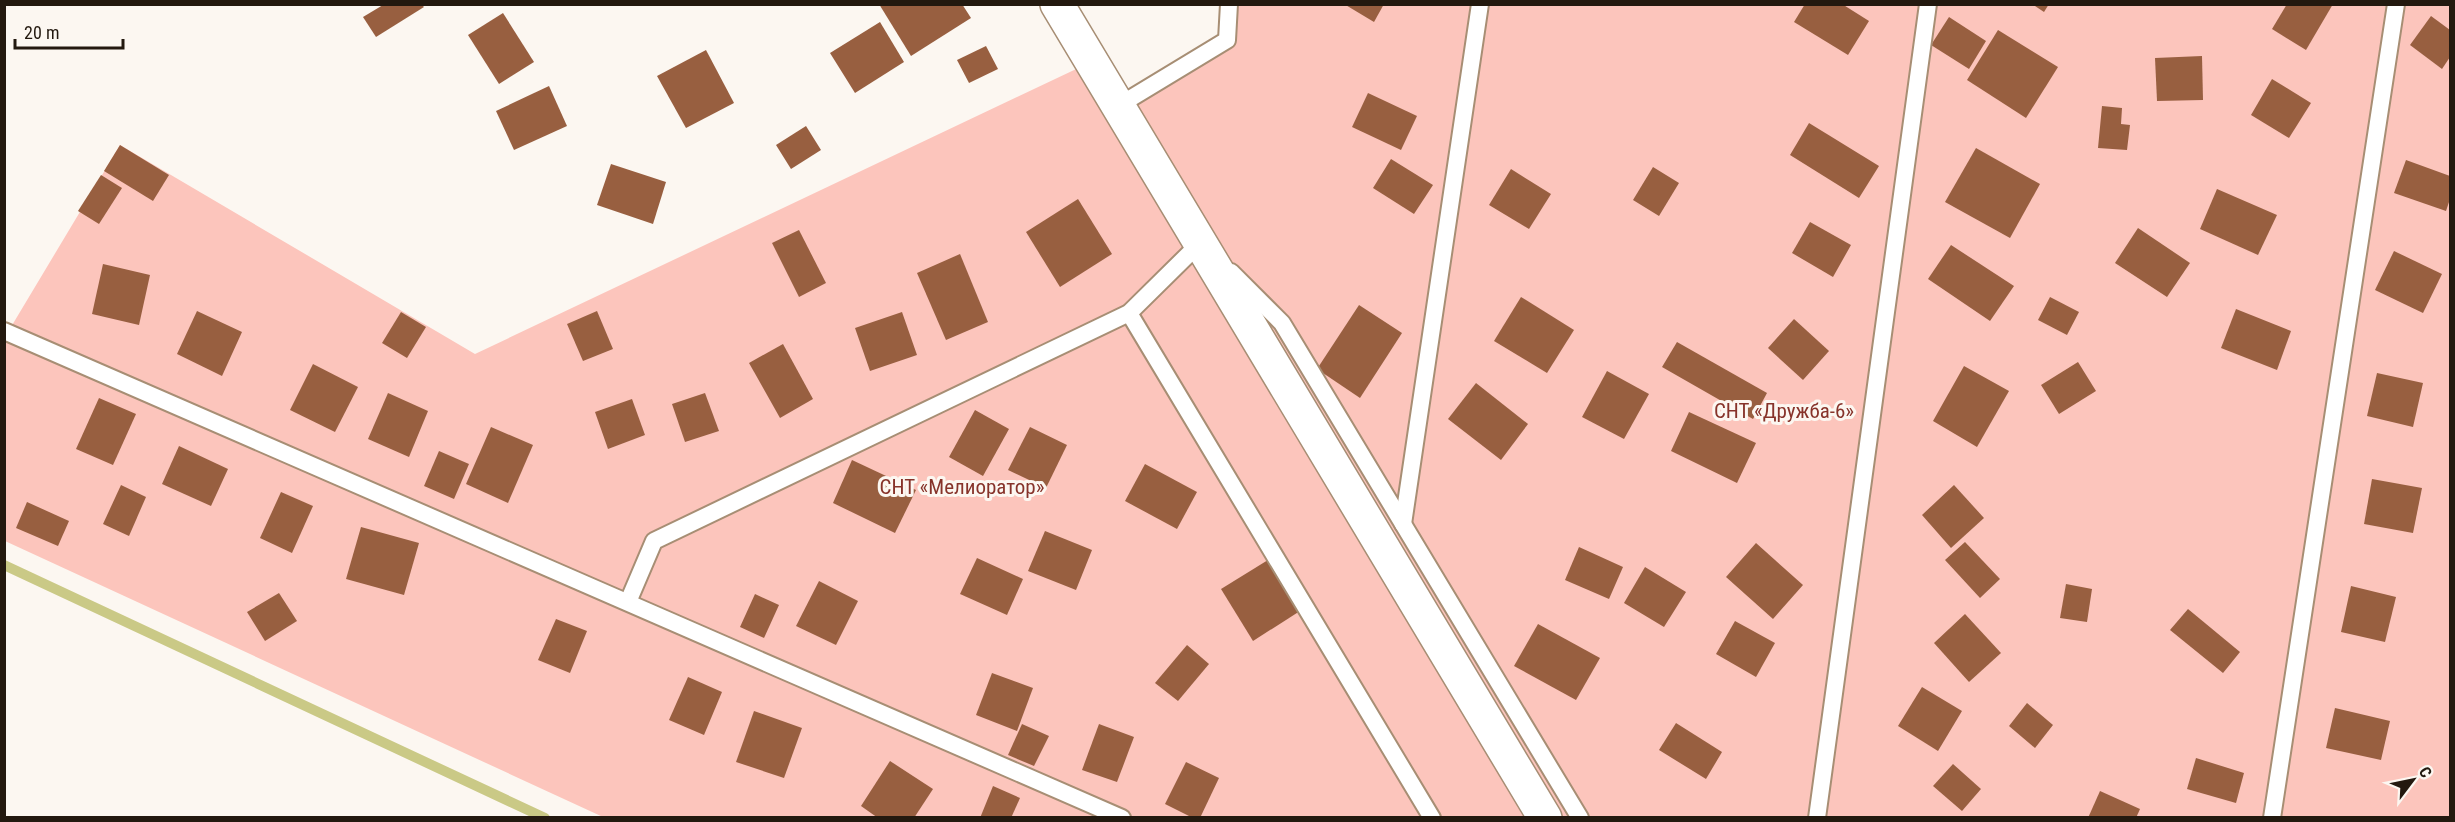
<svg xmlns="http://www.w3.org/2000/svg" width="2455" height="822" viewBox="0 0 2455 822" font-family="'Roboto Condensed',sans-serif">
  <rect width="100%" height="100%" fill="#fcf7f1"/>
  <polygon fill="#fcc5bc" points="1229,5 2450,5 2450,817 603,817 5,541 5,337 120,145 475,354 1091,62 1118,106 1227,40"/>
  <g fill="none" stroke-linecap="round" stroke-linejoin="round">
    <polyline stroke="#cac986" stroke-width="10" points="4,565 545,818"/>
  </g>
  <g fill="#985f40">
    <polygon points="879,4 962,4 971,18 911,56"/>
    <polygon points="1344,4 1384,4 1374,22"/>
    <polygon points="1805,4 1842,4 1869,21 1848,55 1794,22"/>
    <polygon points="2032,4 2049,4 2044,12"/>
    <polygon points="2287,4 2333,4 2306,50 2272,29"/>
    <polygon points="383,5 422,5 424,7 376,37 363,17"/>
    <polygon points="503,13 534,62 499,84 468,35"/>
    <polygon points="2431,16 2450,30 2450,57 2442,69 2410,45"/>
    <polygon points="1949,17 1986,41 1969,69 1931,45"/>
    <polygon points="880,22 904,62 855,93 830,53"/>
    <polygon points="1998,30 2058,67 2026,118 1967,80"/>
    <polygon points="986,46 998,69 969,83 957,60"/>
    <polygon points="706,50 734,103 686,128 657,76"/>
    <polygon points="2202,56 2203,100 2157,101 2155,58"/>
    <polygon points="2272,79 2311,103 2289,138 2251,115"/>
    <polygon points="549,86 567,126 514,150 496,111"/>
    <polygon points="1368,93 1417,116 1401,150 1352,127"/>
    <polygon points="2102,106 2122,108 2121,124 2130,125 2127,150 2098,148"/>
    <polygon points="1809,123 1879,166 1859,198 1790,155"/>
    <polygon points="806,126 821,150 791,169 776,145"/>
    <polygon points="120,145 169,175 153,201 104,171"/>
    <polygon points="1976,148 2040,184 2010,238 1945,202"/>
    <polygon points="1391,159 1433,185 1414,214 1373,188"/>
    <polygon points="2406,160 2450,176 2450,199 2446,211 2394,193"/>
    <polygon points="611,164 666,182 653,224 597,205"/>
    <polygon points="1653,167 1679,183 1659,216 1633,200"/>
    <polygon points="1511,169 1551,194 1529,229 1489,205"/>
    <polygon points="101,175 122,188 99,224 78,211"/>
    <polygon points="2217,189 2277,215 2258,255 2200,229"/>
    <polygon points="1078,199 1112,254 1060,287 1026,232"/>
    <polygon points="1810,222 1851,245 1833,277 1792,253"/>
    <polygon points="2138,228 2190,263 2167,297 2115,263"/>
    <polygon points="799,230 826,283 799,297 772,243"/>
    <polygon points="1951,245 2014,286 1990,321 1928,279"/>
    <polygon points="2394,251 2442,274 2423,313 2375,290"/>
    <polygon points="960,254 988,322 946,340 917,273"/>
    <polygon points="103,264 150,275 139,325 92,314"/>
    <polygon points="1521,297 1574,330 1547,373 1494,341"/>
    <polygon points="2050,297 2079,312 2067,335 2038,320"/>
    <polygon points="1359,305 1402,333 1360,398 1317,369"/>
    <polygon points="2236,309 2291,331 2277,370 2221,348"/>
    <polygon points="197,311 242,332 222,376 177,354"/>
    <polygon points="597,311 613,349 583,361 567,324"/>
    <polygon points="401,312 426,327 407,358 382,343"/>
    <polygon points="902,312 917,355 870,371 855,328"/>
    <polygon points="1794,319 1829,351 1803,380 1768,348"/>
    <polygon points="1677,342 1767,393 1753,419 1662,367"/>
    <polygon points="783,344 813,399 780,418 749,363"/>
    <polygon points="2078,362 2096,391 2059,414 2041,385"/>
    <polygon points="313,364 358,387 335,432 290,410"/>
    <polygon points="1964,366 2009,391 1977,447 1933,421"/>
    <polygon points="1607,371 1649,394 1624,439 1582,417"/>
    <polygon points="2377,373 2423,383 2413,427 2367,416"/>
    <polygon points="1476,383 1528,424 1501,460 1448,419"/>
    <polygon points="388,393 428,411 409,457 368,439"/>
    <polygon points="705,393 719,431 685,442 672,404"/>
    <polygon points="99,398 136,414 113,465 76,449"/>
    <polygon points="632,399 645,435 608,449 595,412"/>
    <polygon points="975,410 1009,429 983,476 949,457"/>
    <polygon points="1689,412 1756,443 1737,483 1671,451"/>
    <polygon points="491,427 533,445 508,503 466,484"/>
    <polygon points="1030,427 1067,445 1046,488 1008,470"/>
    <polygon points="179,446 228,469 211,506 162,484"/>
    <polygon points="439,451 469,464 454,499 424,486"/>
    <polygon points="852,460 916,490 895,533 833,503"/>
    <polygon points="1145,464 1197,492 1177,529 1125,501"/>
    <polygon points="2372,479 2422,488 2413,533 2364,524"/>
    <polygon points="121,485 146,497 129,536 103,524"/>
    <polygon points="1954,485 1984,518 1951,548 1922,515"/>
    <polygon points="281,492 313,506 292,553 260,538"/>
    <polygon points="27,502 69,521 58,546 16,528"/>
    <polygon points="361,527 419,543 404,595 346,579"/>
    <polygon points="1045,531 1092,550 1076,590 1028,571"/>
    <polygon points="1965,542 2000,579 1980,598 1945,560"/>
    <polygon points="1756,543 1803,585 1773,619 1726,577"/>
    <polygon points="1579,547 1623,567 1609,599 1565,580"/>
    <polygon points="977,558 1023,579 1007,615 960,594"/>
    <polygon points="1268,560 1300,611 1253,641 1221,589"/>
    <polygon points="1645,567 1686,592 1664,627 1624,603"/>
    <polygon points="819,581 858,601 836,645 796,626"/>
    <polygon points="2066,584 2092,589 2087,622 2060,618"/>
    <polygon points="2351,586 2396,597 2385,642 2341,632"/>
    <polygon points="279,593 297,621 265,641 247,612"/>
    <polygon points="755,594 779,605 764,638 740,627"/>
    <polygon points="2188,609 2240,652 2223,673 2170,630"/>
    <polygon points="1965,614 2001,653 1969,682 1934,643"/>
    <polygon points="556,619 587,631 570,673 538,660"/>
    <polygon points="1735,621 1775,643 1756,677 1716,654"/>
    <polygon points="1538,624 1600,658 1576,700 1514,666"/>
    <polygon points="1187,645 1209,664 1178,701 1155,683"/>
    <polygon points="992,673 1033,688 1017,731 976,715"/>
    <polygon points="688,677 722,692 704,735 669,720"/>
    <polygon points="1922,687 1962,711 1938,751 1898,726"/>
    <polygon points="2027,703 2053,725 2035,748 2009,726"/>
    <polygon points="2335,708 2390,721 2381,760 2326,748"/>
    <polygon points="754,711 802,728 784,778 736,762"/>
    <polygon points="1676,723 1722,752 1706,779 1659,750"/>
    <polygon points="1022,724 1049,736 1034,766 1008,755"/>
    <polygon points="1099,724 1134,737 1117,782 1082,770"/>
    <polygon points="2196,758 2244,773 2236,803 2187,789"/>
    <polygon points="890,761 933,789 914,818 878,818 861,806"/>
    <polygon points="1186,762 1219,778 1200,818 1193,818 1165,804"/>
    <polygon points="1953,764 1981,789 1962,811 1933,786"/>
    <polygon points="993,786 1020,798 1011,818 980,818"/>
    <polygon points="2100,791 2140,809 2136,818 2088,818"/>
  </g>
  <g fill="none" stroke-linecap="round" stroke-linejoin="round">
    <g stroke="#a78e74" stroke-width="20">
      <g id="service">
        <polyline points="1118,106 1227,40 1229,4"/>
        <polyline points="1231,272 1282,323 1580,818"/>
        <polyline points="1129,313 1432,818"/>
        <polyline points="4,331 1122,818"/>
        <polyline points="1403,524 1480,4"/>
        <polyline points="628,602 654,541 1129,313 1200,243 1203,246"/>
        <polyline points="1817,818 1928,4"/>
        <polyline points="2272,818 2396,4"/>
      </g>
    </g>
    <g stroke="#a78e74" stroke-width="36">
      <polyline id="minor" points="1057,4 1545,818"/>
    </g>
    <use href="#service" stroke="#fff" stroke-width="16"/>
    <use href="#minor" stroke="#fff" stroke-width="33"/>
  </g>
  <g text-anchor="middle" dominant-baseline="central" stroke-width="6" stroke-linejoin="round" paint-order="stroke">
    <g font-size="21" fill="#87332a" stroke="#fcf7f1">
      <text x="1784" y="411">СНТ «Дружба-6»</text>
      <text x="962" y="487">СНТ «Мелиоратор»</text>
    </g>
  </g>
  <rect width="2455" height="822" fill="none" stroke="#23190f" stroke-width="12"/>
  <g transform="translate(2413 780) rotate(58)" stroke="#fcf7f1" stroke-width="4.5" paint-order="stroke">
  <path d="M0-4.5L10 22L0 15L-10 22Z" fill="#23190f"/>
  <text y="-9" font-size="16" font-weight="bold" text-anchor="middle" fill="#23190f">С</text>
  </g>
  <path d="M15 39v9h108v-9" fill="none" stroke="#23190f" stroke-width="3"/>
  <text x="24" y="39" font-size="18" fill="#23190f" stroke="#fcf7f1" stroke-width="4.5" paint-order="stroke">20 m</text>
</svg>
